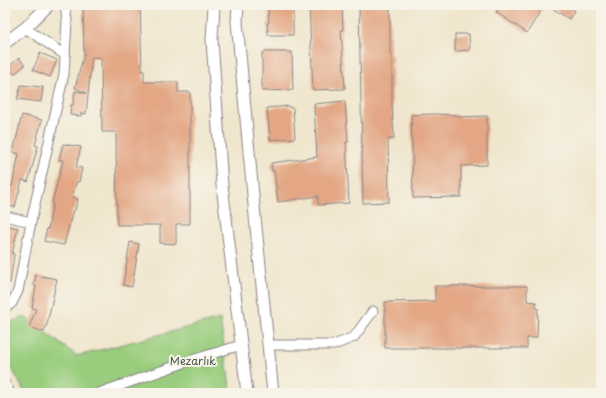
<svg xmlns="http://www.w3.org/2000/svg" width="606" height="398" viewBox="0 0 606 398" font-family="'Playpen Sans',sans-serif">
  <rect width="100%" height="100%" fill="#f7f3e8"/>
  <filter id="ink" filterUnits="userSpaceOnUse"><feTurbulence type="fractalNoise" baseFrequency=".025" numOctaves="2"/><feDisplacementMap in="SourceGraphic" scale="8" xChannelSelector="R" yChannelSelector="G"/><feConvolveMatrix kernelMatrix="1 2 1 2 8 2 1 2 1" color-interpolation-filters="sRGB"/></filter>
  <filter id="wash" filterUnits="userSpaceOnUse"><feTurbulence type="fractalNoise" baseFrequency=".012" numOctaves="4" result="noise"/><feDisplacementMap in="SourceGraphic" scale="16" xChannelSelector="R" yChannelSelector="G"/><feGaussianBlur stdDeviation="0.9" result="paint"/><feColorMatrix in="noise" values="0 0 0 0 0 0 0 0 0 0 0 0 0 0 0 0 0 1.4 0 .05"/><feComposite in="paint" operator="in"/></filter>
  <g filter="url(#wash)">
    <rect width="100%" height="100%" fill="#f0e6cd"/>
    <polygon fill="#99cd7d" stroke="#5e785c" points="25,317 77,356 220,319 231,393 25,393 5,355 5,324"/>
    <g id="blocks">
      <g fill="#e3a785">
        <polygon points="88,5 140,5 142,71 144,71 144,82 178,82 178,92 190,92 190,224 176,224 176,244 160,243 160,225 117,225 116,132 102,132 101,58 92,57 86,114 81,113 81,116 70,115 71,105 73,105 75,91 86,93 75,88 84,54 83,9 86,9 85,7 88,7"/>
        <polygon points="268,5 293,5 293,35 268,35 267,23 269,23"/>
        <polygon points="309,5 342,5 343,30 341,30 345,88 344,89 313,90"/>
        <polygon points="359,5 388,5 389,9 390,9 390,55 392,55 392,105 394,139 388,139 389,202 363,203"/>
        <polygon points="502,5 544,5 527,33 496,12"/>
        <polygon points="547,5 576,5 572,10 574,11 569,19"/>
        <polygon points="455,34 469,34 470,50 455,51"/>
        <polygon points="264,52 292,52 293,90 262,91 262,53 264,53"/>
        <polygon points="40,53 57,60 50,77 33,70"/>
        <polygon points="19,58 25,65 14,74 8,67"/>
        <polygon points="21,85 43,87 41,102 17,99"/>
        <polygon points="345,101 348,142 346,142 349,203 318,205 318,196 278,202 274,171 272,171 271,163 317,157 314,107 315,107 314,104"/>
        <polygon points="289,106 290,108 293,108 295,138 270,140 267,108"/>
        <polygon points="433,114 458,115 458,117 487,116 487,165 461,166 461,197 413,198 412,147 411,115"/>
        <polygon points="22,115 42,120 35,145 38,146 28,182 22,180 15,207 8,206 10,194 5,193 5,185 12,186 19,154 13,152"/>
        <polygon points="63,144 81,147 76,167 82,168 79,182 77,181 72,197 78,199 75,210 73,210 64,245 44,241 47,228 48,229 53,203 52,203 63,160 59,160"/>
        <polygon points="5,225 18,228 12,254 14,254 10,283 5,282"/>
        <polygon points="130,242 139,244 132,287 123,285"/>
        <polygon points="36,275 57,279 47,324 44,332 29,327 36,309 32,308 36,286 34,285"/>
        <polygon points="435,286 527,286 527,301 536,302 536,308 538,308 537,337 535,337 535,338 527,338 527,348 385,348 385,302 435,301"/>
      </g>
    </g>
  </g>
  <g filter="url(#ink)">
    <use href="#blocks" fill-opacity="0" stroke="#898484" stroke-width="1"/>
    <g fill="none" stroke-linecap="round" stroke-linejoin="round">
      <g stroke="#898484" stroke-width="11">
        <g id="minor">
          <polyline points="25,28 65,55"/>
          <polyline points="5,216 31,222"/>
          <polyline points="5,308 12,303 18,291 31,222 64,74 67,21 65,5"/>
          <polyline points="269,345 334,345 354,337 373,311"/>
          <polyline points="5,384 10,393"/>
          <polyline points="99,393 192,360 241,345"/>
        </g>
      </g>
      <g stroke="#898484" stroke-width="13">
        <g id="tertiary">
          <polyline points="214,5 212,40 222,185 247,393"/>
          <polyline points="238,5 237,22 256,227 273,393"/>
          <polyline points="5,43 25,28 49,5"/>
        </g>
      </g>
      <use href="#minor" stroke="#fff" stroke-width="9"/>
      <use href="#tertiary" stroke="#fff" stroke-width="11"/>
    </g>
  </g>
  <g text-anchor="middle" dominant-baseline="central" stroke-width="4" stroke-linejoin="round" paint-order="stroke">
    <g font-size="11" fill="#46554f" stroke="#f7f3e8">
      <text x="193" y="360">Mezarlık</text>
    </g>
  </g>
  <rect width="606" height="398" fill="none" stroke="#f7f3e8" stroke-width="20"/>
</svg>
